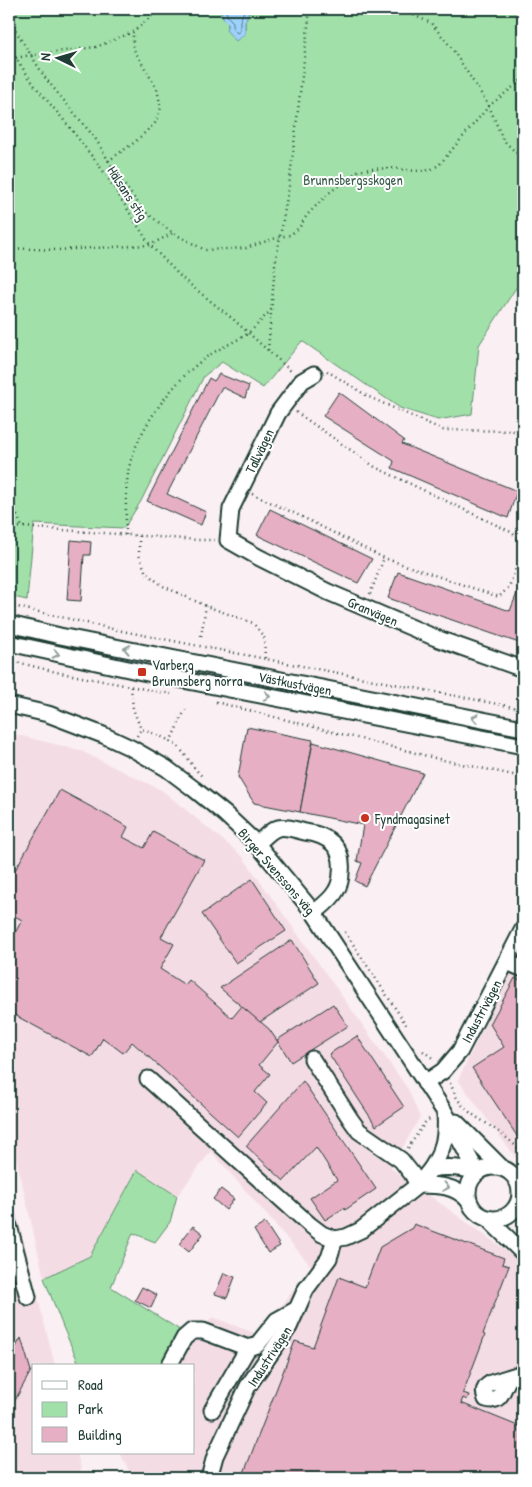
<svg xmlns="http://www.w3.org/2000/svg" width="532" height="1487" viewBox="0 0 532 1487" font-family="'Patrick Hand',sans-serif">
  <rect width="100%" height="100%" fill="#faeff3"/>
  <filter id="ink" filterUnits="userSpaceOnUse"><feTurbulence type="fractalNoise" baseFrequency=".02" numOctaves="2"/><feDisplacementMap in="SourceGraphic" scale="10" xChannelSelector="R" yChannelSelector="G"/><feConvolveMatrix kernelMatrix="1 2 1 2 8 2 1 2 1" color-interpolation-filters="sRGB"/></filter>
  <g filter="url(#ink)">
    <g fill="#f4dce5">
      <polygon points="9,733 79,750 163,791 242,856 408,1089 420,1117 391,1168 515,1257 523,1269 523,1478 133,1478 120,1453 194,1453 194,1366 165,1366 183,1332 190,1322 205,1327 212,1317 260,1335 311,1266 211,1151 177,1196 137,1170 90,1257 44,1278 9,1126"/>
      <polygon points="523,946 523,1167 458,1080"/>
      <polygon points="9,1182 55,1366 34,1366 34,1453 77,1453 81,1469 77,1478 9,1478"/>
    </g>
    <g fill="#a1e0a8" stroke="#608e6e">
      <polygon points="9,9 220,9 224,20 245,34 245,22 250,9 523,9 523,277 479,345 472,414 438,420 400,408 302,341 263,388 222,362 204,376 141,501 124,528 34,524 27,600 9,596"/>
      <polygon points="137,1170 177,1196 170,1222 155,1242 133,1233 111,1287 183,1332 165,1366 80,1366 63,1327 44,1278 90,1256"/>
    </g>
    <polygon fill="#9ed1fb" stroke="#6b96ab" points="220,9 250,9 245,22 245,34 236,41 226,30 228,24 224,20"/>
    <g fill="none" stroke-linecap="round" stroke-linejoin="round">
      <polyline stroke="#527884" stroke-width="1" points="225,9 228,17 233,22 233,29 237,33 240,31 240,21 245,9"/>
    </g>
    <g fill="#e6afc4" stroke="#1f3d34">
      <polygon points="219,374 249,386 245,398 222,387 167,494 206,512 201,525 147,501 209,378 214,381"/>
      <polygon points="339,392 404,440 402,444 517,491 508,518 392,468 394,461 323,416"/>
      <polygon points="270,509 372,559 358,583 257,535"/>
      <polygon points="71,540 91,542 90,555 84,555 81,601 67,600"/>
      <polygon points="398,572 510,611 523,578 522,644 388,598"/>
      <polygon points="247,727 313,740 300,812 254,803 238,777"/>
      <polygon points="313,742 423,773 365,886 355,881 362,863 357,861 363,825 300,812"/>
      <polygon points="60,790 128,827 123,837 144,848 153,832 204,860 161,937 174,944 160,969 185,985 189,980 232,1018 242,1006 269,1029 278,1042 259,1065 270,1074 255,1092 267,1103 238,1137 132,1042 123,1053 103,1038 92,1057 9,1012 9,944 22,920 9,913 9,881"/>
      <polygon points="252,879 286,931 236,963 202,914"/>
      <polygon points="292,940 319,983 260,1022 220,988"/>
      <polygon points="515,978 523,981 523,1145 472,1068 504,1047 490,1024"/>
      <polygon points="333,1004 348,1026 291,1062 277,1040"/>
      <polygon points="357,1036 404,1107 376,1126 329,1054"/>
      <polygon points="303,1081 376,1189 345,1210 344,1208 325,1220 310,1198 337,1180 316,1147 284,1181 246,1146"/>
      <polygon points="221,1189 234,1199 226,1210 213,1199"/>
      <polygon points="265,1223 280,1246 268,1253 254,1230"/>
      <polygon points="414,1224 504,1258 502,1264 509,1266 483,1334 485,1335 463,1393 469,1395 467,1400 463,1398 461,1403 523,1428 523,1478 242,1478 295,1341 313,1347 339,1277 365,1287 380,1247 412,1228"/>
      <polygon points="193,1226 203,1234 189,1252 179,1244"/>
      <polygon points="224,1273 235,1277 227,1298 215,1294"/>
      <polygon points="142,1287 157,1295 151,1308 135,1300"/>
      <polygon points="21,1338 31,1371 9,1411 9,1359"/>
    </g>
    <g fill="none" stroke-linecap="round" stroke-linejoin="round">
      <g stroke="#1f3d34" stroke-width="19">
        <g id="minor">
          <polyline points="314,374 302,381 278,413 231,509 228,540 258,557 328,592 436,638 523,669"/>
          <polyline points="9,624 60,636 523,728"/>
          <polyline points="9,643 142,672 523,746"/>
          <polyline points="9,705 48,714 103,735 131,748 166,768 194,789 225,814 257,844 314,913 444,1111 477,1172"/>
          <path d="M 257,844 C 263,839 270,830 278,828 C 286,826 297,830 305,832 C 329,835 344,847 341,873 C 341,879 339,886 336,891 C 331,900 321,907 314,913"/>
          <polyline points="507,962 523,969"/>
          <polyline points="312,1059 351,1120 359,1131 401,1160 412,1174 418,1185"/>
          <polyline points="148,1079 310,1225 322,1234 335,1239"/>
          <polyline points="425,1083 443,1071 460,1051 523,929"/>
          <polyline points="456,1122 501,1167"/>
          <circle cx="494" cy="1193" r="26"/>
          <path d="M 431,1169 C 443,1150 447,1138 445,1114"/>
          <path d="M 418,1185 C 438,1185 456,1185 469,1201"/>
          <polyline points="487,1218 523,1253"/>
          <polyline points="9,1226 28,1297"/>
          <polyline points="169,1366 184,1338 192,1331 203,1331 248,1348 257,1345 277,1320 297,1309"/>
          <path d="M 510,1377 C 502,1387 503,1404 486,1399 C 483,1392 484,1387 491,1383 L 523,1373"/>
          <polyline points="212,1410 248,1348"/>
          <path d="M 209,1478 L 215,1456 L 248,1386 L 289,1327 L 306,1289 L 329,1258 L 335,1239 L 346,1237 L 361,1230 L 418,1185 L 431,1169 C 448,1166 461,1167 477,1172"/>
        </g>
      </g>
      <g stroke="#1f3d34" stroke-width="2.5" stroke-dasharray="1 4" stroke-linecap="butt">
        <polyline points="400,9 431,23 451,47 489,106 503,140 523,159"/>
        <polyline points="9,23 17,33 46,79 95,138 117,175 144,211 173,233 205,250 246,248 279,237 290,235 299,228 307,215 329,193 358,171 370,169 391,168 415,171 430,170 439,165 489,106 523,79"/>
        <polyline points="9,48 35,86 67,124 104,172 150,245 182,278 234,320 292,372"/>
        <polyline points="16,58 31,55 96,47 133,32 160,9"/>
        <polyline points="108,161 135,142 155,123 161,108 157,89 133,48 133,32"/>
        <polyline points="9,248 57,250 150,245 173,233"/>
        <polyline points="268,350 275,265 289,186 310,9"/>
        <polyline points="327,371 369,397 443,430 523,431"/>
        <polyline points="296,412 375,467 511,532 520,540 523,548"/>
        <polyline points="252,494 294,513 384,558 499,597 509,587 523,548"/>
        <polyline points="9,497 22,527"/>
        <polyline points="9,528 22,527 198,540 214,540"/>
        <path d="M 126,535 C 126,515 125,494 128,474 C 133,435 172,382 204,359 C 217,349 233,343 247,334 C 255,328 263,318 271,310"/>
        <polyline points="139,536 139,555 146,573 163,586 206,606 253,623 264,637 265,658"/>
        <polyline points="370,594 384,558"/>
        <polyline points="9,605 117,630 523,709"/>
        <polyline points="201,636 206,606"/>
        <polyline points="9,660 56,672 171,694"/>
        <polyline points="131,687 133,709 141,729"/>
        <polyline points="216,702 443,760 523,777"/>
        <path d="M 137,736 L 141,729 C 154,734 169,738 179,748 C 188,757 193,768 202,776"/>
        <polyline points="170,742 186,708"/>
        <polyline points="345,932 407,1026"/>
        <polyline points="423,1051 435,1060"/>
        <path d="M 450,1083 C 453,1089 455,1096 459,1101 C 468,1114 481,1119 493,1128 C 504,1135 514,1144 523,1153"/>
        <polyline points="408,1148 426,1121 432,1118"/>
      </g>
      <use href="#minor" stroke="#fff" stroke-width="15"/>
    </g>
    <defs><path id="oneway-chevron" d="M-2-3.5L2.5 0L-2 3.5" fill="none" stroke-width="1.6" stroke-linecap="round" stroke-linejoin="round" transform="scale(1.25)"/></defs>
    <g stroke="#8f9e9a">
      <use href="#oneway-chevron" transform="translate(127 649) rotate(-169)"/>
      <use href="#oneway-chevron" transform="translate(56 654) rotate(12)"/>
      <use href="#oneway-chevron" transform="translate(267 696) rotate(11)"/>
      <use href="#oneway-chevron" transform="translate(475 718) rotate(-169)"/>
      <use href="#oneway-chevron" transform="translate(446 1187) rotate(12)"/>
    </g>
  </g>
  <g fill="#c8321e" stroke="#fff" stroke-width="2">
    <rect x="137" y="667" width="10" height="10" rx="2.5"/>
    <circle cx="365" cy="818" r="5"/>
  </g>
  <g text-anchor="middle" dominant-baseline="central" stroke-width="4" stroke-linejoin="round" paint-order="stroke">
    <g font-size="14" fill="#395e4b" stroke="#fff">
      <text x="353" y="179">Brunnsbergsskogen</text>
    </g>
    <g font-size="14" fill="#1f3d34" stroke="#fff">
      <text transform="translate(128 193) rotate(57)">Hälsans stig</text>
      <text transform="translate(259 451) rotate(-64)">Tallvägen</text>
      <text transform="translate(373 611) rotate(23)">Granvägen</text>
      <text transform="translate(295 683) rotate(11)">Västkustvägen</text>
      <text transform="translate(277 871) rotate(49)">Birger Svenssons väg</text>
      <text transform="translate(481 1011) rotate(-62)">Industrivägen</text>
      <text transform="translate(269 1356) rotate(-57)">Industrivägen</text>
    </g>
    <g font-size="14" fill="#1f3d34" stroke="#fff" text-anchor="start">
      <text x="152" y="664">Varberg<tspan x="152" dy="16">Brunnsberg norra</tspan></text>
      <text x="375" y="818">Fyndmagasinet</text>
    </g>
  </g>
  <rect width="532" height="1487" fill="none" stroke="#fff" stroke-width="30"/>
  <rect x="15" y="15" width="502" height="1457" fill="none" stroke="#1f3d34" stroke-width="2" filter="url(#ink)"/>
  <rect x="32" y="1364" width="162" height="90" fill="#ffffff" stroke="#a5b1ae"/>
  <rect x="42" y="1381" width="25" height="8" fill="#ffffff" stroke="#a5b1ae"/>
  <text x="78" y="1390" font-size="15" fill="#1f3d34">Road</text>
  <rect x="42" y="1402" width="25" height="15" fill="#a1e0a8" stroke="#a5b1ae"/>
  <text x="78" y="1414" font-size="15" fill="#1f3d34">Park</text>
  <rect x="42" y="1427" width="25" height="15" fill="#e6afc4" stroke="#a5b1ae"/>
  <text x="78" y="1440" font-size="15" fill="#1f3d34">Building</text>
  <g transform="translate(58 58) rotate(275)" stroke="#ffffff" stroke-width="4" paint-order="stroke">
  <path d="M0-4L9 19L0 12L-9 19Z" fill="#1f3d34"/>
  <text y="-8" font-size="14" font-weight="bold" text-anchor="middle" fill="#1f3d34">N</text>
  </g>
</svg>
